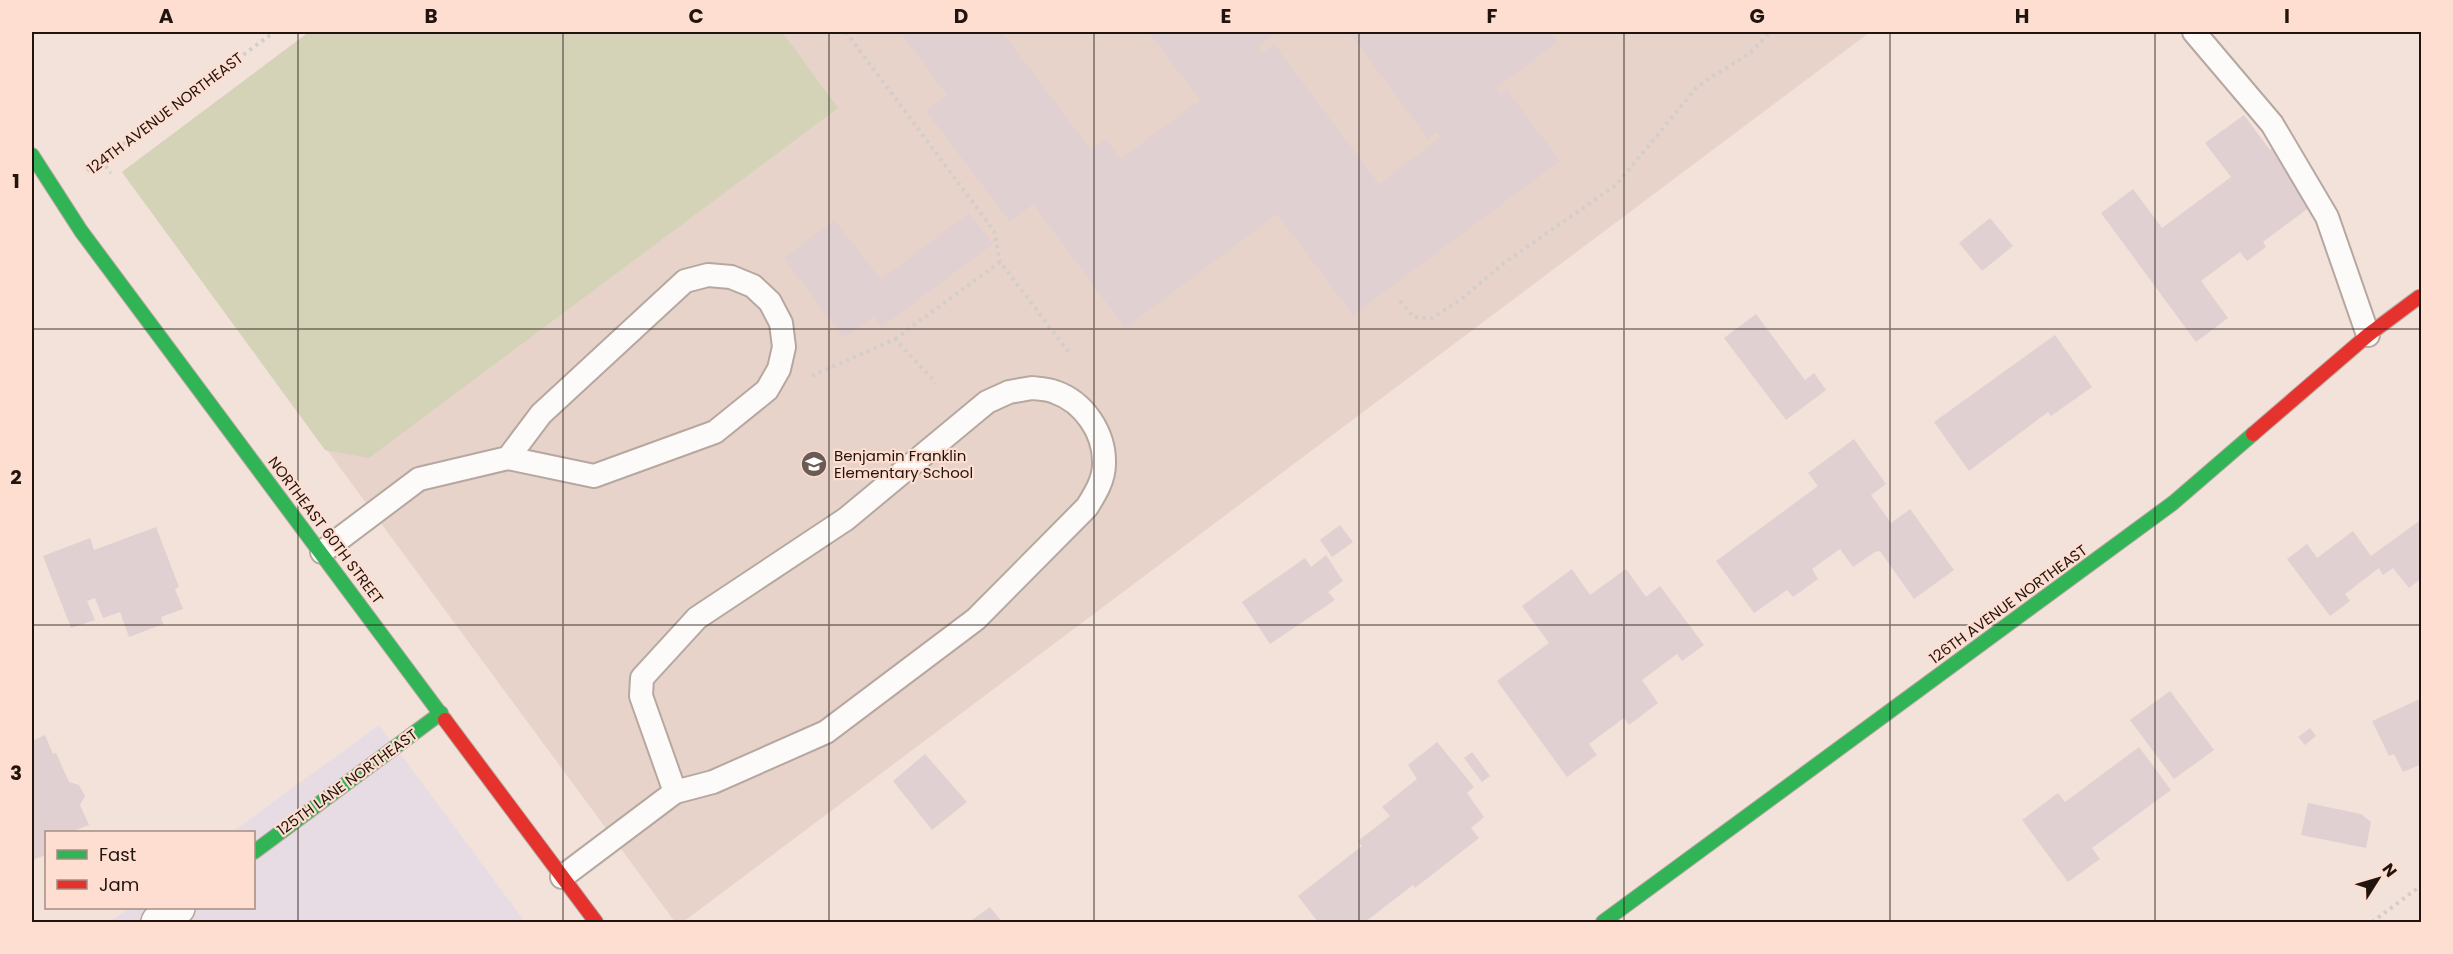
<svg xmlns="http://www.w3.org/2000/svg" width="2453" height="954" viewBox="0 0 2453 954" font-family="Poppins,sans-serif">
  <rect width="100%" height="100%" fill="#f2e2da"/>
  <polygon fill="#e7dce4" points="379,725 525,922 109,922 130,908 254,908 254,832 232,832"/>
  <polygon fill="#e7d3c9" points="309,32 1870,32 683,922 675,922 122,172"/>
  <polygon fill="#d4d2b7" points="309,32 782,32 838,108 369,458 325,450 122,172"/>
  <g fill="#e0d0d2">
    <polygon points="900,32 1002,32 1091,150 1106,139 1121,159 1200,100 1148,32 1278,32 1257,47 1262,53 1275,45 1379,184 1441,137 1437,132 1428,139 1349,32 1550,32 1558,42 1496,88 1501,94 1507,90 1560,161 1353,315 1277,214 1125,328 1033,204 1010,222 926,111 947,95"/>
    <polygon points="2244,115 2270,150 2273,148 2314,204 2263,242 2266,247 2247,261 2240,252 2201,281 2228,318 2196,342 2101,213 2133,189 2162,228 2231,177 2205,143"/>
    <polygon points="969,213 993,244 882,327 874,316 844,338 784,258 835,220 881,280"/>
    <polygon points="1990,218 2013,246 1982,271 1959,243"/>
    <polygon points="1756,314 1805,380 1814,373 1826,390 1786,420 1724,338"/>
    <polygon points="2055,335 2092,387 2051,416 2048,412 1969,471 1934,422"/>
    <polygon points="1854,439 1886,484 1871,495 1891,523 1910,509 1954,570 1914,599 1880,551 1875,552 1853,567 1840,549 1812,569 1818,579 1793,597 1787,590 1754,613 1716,561 1818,486 1808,473"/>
    <polygon points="2422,519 2422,578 2409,588 2393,568 2383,575 2379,568 2345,594 2350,601 2330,616 2287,559 2307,544 2317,558 2353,531 2371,556"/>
    <polygon points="1340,525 1353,542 1332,557 1320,540"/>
    <polygon points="156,527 179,587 175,589 183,609 161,617 163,624 129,637 120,612 103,618 95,598 87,601 95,620 71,628 43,556 90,538 94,550"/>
    <polygon points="1326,555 1343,581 1328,592 1335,600 1270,644 1242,602 1305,558 1311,567"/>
    <polygon points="1572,569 1590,595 1626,569 1646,597 1660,586 1704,645 1682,661 1677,654 1642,680 1658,703 1629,725 1624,718 1589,744 1597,755 1567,777 1497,681 1549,643 1522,606"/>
    <polygon points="2170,691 2214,750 2174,779 2130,720"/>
    <polygon points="2422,698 2422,764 2403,772 2394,754 2389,756 2372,721"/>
    <polygon points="2310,728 2316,736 2305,745 2298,737"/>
    <polygon points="45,735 53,754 56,753 69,782 79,785 85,796 80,805 89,825 71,832 46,832 46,855 35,859 32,868 32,741"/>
    <polygon points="1437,742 1474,787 1467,793 1484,817 1471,828 1479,838 1415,888 1413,885 1365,922 1318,922 1298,896 1362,846 1358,841 1390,816 1382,807 1417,779 1408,765"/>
    <polygon points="2139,747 2171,790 2092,848 2100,859 2068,882 2022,820 2058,793 2065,802"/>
    <polygon points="1472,752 1490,776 1482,782 1464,758"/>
    <polygon points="925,754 967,802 932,830 893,781"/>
    <polygon points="2308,803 2361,814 2371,822 2366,848 2301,835"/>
    <polygon points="990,907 1002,922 974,922 972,920"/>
  </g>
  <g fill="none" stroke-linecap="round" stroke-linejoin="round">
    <g stroke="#b6a8a1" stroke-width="26">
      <g id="lane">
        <polyline points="2194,32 2272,124 2327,217 2368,335"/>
        <path d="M 1032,388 C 1039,389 1048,389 1055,392 C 1084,402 1105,433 1104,464 C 1104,480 1095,494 1087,507 L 976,619 L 826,732 L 713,782 L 675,792 L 641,696 L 642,678 L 697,618 L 846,519 L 987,402 L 1009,392 Z"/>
        <polyline points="322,552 419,479 508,458 594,476 715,432 767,390 779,369 784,347 781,323 770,302 753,286 731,277 708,275 685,281 541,414 508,458"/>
        <polyline points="562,877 675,792"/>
      </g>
    </g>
    <g stroke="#b6a8a1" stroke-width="36">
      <polyline id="street" points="158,922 178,908"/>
    </g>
    <g stroke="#b6a8a1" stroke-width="16">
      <g id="fast">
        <polyline points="32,155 81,231 445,720"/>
        <polyline points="254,852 441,713"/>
        <polyline points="1603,922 2173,503 2253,434"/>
      </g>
    </g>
    <g stroke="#b6a8a1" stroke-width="16">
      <g id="jam">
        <polyline points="2253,434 2368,335 2419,297"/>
        <polyline points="445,720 596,922"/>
      </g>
    </g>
    <g stroke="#d3cecb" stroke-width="4" stroke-dasharray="3 4.5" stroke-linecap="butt">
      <polyline points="846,32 994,231 1000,262"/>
      <polyline points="101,160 111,173"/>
      <polyline points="87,171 274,32"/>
      <polyline points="1400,301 1414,317 1432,318 1460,300 1504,263 1616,185 1698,86 1750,53 1770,32"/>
      <polyline points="895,339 1000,262 1071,355"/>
      <polyline points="812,376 895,339 936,383"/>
      <polyline points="2372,922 2422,885"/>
    </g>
    <use href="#lane" stroke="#fdfbf9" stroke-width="22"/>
    <use href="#street" stroke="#fdfbf9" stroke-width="33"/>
    <use href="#fast" stroke="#30b455" stroke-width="14"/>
    <use href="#jam" stroke="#e5322d" stroke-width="14"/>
  </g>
  <path fill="none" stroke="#21140e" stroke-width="1.5" stroke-opacity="0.55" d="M 298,32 L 298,922M 563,32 L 563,922M 829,32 L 829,922M 1094,32 L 1094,922M 1359,32 L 1359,922M 1624,32 L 1624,922M 1890,32 L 1890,922M 2155,32 L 2155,922M 32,329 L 2422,329M 32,625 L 2422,625"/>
  <defs>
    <g id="school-disc" transform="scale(1.35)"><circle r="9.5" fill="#6a5c55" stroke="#fdded0"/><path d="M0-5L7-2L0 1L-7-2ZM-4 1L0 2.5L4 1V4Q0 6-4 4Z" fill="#fff"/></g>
  </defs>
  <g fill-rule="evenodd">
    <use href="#school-disc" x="814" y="464"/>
  </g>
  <g text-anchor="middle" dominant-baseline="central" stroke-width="4.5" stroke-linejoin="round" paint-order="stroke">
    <g font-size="15" fill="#21140e" stroke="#fdded0">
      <text transform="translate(165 113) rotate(-37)">124TH AVENUE NORTHEAST</text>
      <text transform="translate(326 530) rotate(53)">NORTHEAST 60TH STREET</text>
      <text transform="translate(2008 604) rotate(-36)">126TH AVENUE NORTHEAST</text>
      <text transform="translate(347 782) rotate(-36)">125TH LANE NORTHEAST</text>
    </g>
    <g font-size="15" fill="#21140e" stroke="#fdded0" text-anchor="start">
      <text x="834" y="455">Benjamin Franklin<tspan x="834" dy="17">Elementary School</tspan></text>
    </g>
  </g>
  <rect width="2453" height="954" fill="none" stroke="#fdded0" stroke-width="66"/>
  <rect x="45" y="831" width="210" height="78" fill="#fdded0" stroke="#a58d82" stroke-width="1.5"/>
  <rect x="57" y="850" width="30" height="9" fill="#30b455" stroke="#a58d82" stroke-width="1.5"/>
  <text x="99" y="861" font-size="18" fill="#21140e">Fast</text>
  <rect x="57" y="880" width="30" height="9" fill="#e5322d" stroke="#a58d82" stroke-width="1.5"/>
  <text x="99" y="891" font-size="18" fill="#21140e">Jam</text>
  <g transform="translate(2378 879) rotate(53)" stroke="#fdded0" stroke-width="4.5" paint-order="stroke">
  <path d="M0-4.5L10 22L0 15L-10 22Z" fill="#21140e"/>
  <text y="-9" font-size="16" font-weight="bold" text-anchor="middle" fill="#21140e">N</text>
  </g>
  <rect x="33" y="33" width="2387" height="888" fill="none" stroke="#21140e" stroke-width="2"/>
  <g font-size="20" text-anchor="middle" font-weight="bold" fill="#21140e">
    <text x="166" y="23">A</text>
    <text x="431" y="23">B</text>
    <text x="696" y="23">C</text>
    <text x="961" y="23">D</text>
    <text x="1226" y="23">E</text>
    <text x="1492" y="23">F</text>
    <text x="1757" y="23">G</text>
    <text x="2022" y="23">H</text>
    <text x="2287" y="23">I</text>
    <text x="16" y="188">1</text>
    <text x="16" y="484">2</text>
    <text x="16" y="780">3</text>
  </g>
</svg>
